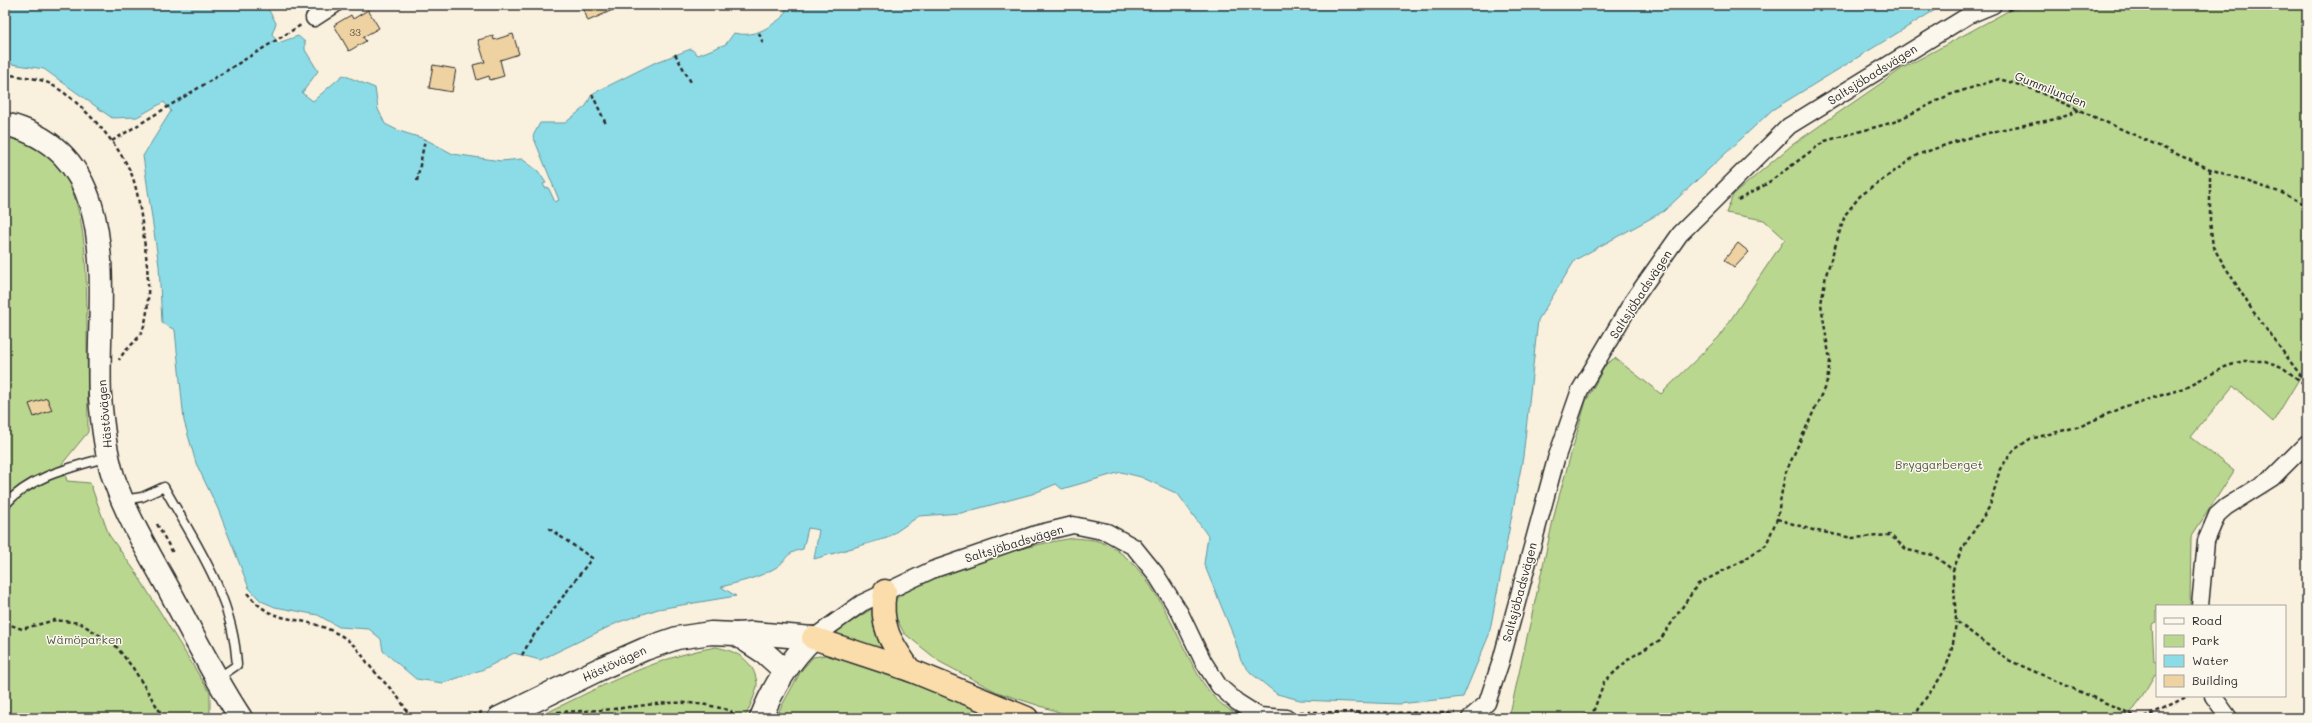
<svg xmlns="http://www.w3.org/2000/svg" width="2312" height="723" viewBox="0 0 2312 723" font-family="Mali,sans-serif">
  <rect width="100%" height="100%" fill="#f9f0dd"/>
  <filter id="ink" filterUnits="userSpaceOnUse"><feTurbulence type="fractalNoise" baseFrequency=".025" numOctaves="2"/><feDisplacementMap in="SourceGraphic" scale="8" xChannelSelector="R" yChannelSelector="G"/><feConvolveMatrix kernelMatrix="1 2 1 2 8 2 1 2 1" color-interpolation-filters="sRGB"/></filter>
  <g filter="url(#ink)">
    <g fill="#b9d78f" stroke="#72815d">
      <polygon points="2029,5 2307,5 2307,366 2273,422 2233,386 2191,437 2234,471 2191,537 2190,606 2157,606 2157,623 2152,625 2154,661 2157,662 2157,675 2155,674 2135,708 2125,718 1509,718 1556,507 1586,401 1606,364 1615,358 1661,394 1719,337 1785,239 1764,220 1726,213 1733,195 1792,145 1903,68 2008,11"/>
      <path d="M 5,132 C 23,140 44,148 57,163 C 90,206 86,280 87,332 C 87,365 88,399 88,432 L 62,464 L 67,481 L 90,483 L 109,535 L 135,571 L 210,693 L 210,718 L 5,718 Z"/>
      <path d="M 1074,538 C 1083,539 1093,539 1101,542 C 1157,563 1176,646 1208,690 C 1217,703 1230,710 1243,718 L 1077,718 L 997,692 L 940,662 L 904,633 L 893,612 L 895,600 C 907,589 922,584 938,577 C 982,558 1027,545 1074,538 Z"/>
      <path d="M 875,607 C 873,625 878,637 887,653 L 839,636 L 837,633 L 839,629 Z"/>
      <path d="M 716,647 C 736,651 754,660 757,683 C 758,690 748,710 745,718 L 536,718 C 594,690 652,658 716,647 Z"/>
      <polygon points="826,655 919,686 1001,718 775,718 801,671 813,657"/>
    </g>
    <path fill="#8cdce7" stroke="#65959c" d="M 5,5 L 269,5 L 267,7 L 276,23 L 272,34 L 278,43 L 298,36 L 305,42 L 305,50 L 318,71 L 302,93 L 313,101 L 343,75 L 375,88 L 378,109 L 385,124 L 399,131 L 425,139 L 453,154 L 501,161 L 522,159 L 538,171 L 546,183 L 543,184 L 545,188 L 548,187 L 555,202 L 559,200 L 533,136 L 540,123 L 565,123 L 586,106 L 592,94 L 654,63 L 691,49 L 698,55 L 726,44 L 734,33 C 755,38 768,28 784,16 L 787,5 L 1943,5 L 1772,110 L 1664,211 L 1575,260 L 1538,320 L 1523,457 L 1489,635 L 1463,697 L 1399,704 L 1300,700 L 1277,694 L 1251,673 L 1241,661 L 1234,637 L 1204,564 L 1208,536 L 1178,494 L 1141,477 L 1121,472 L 1062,489 L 1056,484 L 1032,494 L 961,513 L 919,516 L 887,538 L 814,559 L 819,530 L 808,528 L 803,549 C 782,554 789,560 775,568 C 759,578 739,582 721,587 L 736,596 L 658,609 L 619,622 L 540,660 L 514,653 L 484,669 L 443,683 L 416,679 L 383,651 L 381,639 L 369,629 L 339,627 L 318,615 L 275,607 L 261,601 L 249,588 L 218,509 L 196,463 L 184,421 L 175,330 L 162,323 L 159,266 L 143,156 L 171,111 L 164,102 L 137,117 L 112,118 L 44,69 L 5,63 Z"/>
    <g fill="#efd2a2" stroke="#2b2b2b">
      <polygon points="582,5 624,5 588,21"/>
      <polygon points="368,10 379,28 363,37 366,41 349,51 334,25 351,15 353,19"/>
      <polygon points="513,34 519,54 500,60 504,76 490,80 489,76 477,80 473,65 485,62 478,40 493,36 494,40"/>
      <polygon points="433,65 456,69 452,92 429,88"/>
      <polygon points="1738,243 1749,252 1734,268 1724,260"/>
      <polygon points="47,398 52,410 34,417 29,404"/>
    </g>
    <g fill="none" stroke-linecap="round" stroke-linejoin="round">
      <g stroke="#2b2b2b" stroke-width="11">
        <g id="lane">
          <path d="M 123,500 L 142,497 L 164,487 C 197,546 233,596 237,665 L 218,678"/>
          <path d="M 5,505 C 30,476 73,467 108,457"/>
        </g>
      </g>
      <g stroke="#2b2b2b" stroke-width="19">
        <g id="street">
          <polyline points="314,18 334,5"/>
          <polyline points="2200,606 2206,541 2217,515 2226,507 2272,478 2307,443"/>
          <polyline points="813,638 862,603 932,570 1036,534 1073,525 1107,532 1134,547 1155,573 1180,613 1203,661 1219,686 1237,702 1259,716 1286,718"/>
          <polyline points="2213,696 2229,718"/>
          <polyline points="1470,718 1487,703 1501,661 1556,459 1580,390 1632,302 1680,234 1789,126 1969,15 1993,5"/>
        </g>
      </g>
      <g stroke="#2b2b2b" stroke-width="25">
        <g id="secondary">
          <path d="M 5,124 C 130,154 95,301 100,396 C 102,423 105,450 113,476 C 127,518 152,558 173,597 C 195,638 215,679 241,718"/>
          <polyline points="736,634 765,653 784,670"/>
          <polyline points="499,718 604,667 645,649 677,638 711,633 736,634 752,633 813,638"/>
          <path d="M 761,718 C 773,687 789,661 813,638"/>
        </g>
      </g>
      <g stroke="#2b2b2b" stroke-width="25">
        <g id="highway">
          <path d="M 885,591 C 879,626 891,643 910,670"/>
          <polyline points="813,638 910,670 1027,718"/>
        </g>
      </g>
      <g stroke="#2b2b2b" stroke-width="2.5" stroke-dasharray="4 3" stroke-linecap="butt">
        <polyline points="2008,10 2019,5"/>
        <polyline points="759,33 764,46"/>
        <polyline points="675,54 692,84"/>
        <path d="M 5,74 C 20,77 39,77 52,85 C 81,101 122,147 133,178 C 140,200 142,224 145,247 C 148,269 151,308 143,329 C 138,342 125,348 119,360"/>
        <polyline points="592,94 606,124"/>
        <polyline points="112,141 301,25"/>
        <polyline points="2210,169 2210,221 2213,247 2252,310 2307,384"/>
        <polyline points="417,181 425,139"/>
        <polyline points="1738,200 1765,185 1825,141 1894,122 1949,95 1999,79 2030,88 2210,169 2282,193 2307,205"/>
        <polyline points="1777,519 1813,530 1852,538 1890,535 1907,550 1933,555 1953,570"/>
        <polyline points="157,524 173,553"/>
        <path d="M 247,593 C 272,623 287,615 320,626 C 332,630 348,638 356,648 C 363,655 368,665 375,672 C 390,689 401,697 410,718"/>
        <polyline points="5,623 22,629 55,620 80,623 115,645 133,668 164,718"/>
        <polyline points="522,655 531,639 592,558 548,528"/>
        <path d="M 557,712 C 576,711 594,711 613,709 C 658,704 686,697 731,711 L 734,718"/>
        <polyline points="1300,712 1455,713"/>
        <polyline points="466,718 482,712"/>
        <polyline points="1578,718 1591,713"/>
        <polyline points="1591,718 1604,682 1630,658 1660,640 1698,584 1742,561 1766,545 1777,519 1785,474 1827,382 1830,361 1821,304 1826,275 1845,215 1860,196 1917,155 1957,141 2004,129 2061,118 2079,110"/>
        <path d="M 1915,718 C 1920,703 1930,694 1938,681 C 1951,661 1953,646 1956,622"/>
        <polyline points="2140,718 2006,659 1956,621 1953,570 1962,549 1990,506 2000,469 2014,450 2030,439 2081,426 2123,407 2182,389 2225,367 2243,361 2265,361 2282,367 2307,386"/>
        <polyline points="2144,718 2188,696"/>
      </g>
      <use href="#lane" stroke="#fbf7ec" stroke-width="8"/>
      <use href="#street" stroke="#fbf7ec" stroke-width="16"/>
      <use href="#secondary" stroke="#fbf7ec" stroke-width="22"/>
      <use href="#highway" stroke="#faddab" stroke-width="22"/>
    </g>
  </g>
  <g text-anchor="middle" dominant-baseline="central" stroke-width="3" stroke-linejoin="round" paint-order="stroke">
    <g font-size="10" fill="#5c5549">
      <text x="355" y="32">33</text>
    </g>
    <g font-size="12" fill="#2b2b2b" stroke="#fbf7ec">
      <text transform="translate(1872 74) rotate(-32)">Saltsjöbadsvägen</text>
      <text transform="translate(2051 89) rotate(22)">Gummilunden</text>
      <text transform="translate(1640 294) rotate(-57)">Saltsjöbadsvägen</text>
      <text transform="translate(104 414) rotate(-95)">Hästövägen</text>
      <text transform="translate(1014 543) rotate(-17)">Saltsjöbadsvägen</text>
      <text transform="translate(1519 592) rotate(-75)">Saltsjöbadsvägen</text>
      <text transform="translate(614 663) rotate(-25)">Hästövägen</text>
    </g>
    <g font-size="12" fill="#4e5644" stroke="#fbf7ec">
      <text x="1939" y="464">Bryggarberget</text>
      <text x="84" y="639">Wämöparken</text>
    </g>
  </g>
  <rect width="2312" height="723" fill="none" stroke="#fbf7ec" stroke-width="20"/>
  <rect x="10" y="10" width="2292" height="703" fill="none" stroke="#2b2b2b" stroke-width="1.5" filter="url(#ink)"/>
  <rect x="2156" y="605" width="130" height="92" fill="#fbf7ec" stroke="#a8a59f"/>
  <rect x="2164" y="618" width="20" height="6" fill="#fbf7ec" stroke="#a8a59f"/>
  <text x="2192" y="625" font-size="12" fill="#2b2b2b">Road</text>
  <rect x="2164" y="635" width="20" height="12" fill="#b9d78f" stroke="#a8a59f"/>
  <text x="2192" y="645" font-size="12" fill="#2b2b2b">Park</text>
  <rect x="2164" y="655" width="20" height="12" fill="#8cdce7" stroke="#a8a59f"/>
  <text x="2192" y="665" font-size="12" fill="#2b2b2b">Water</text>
  <rect x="2164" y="675" width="20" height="12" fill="#efd2a2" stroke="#a8a59f"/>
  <text x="2192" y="685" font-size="12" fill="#2b2b2b">Building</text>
</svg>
